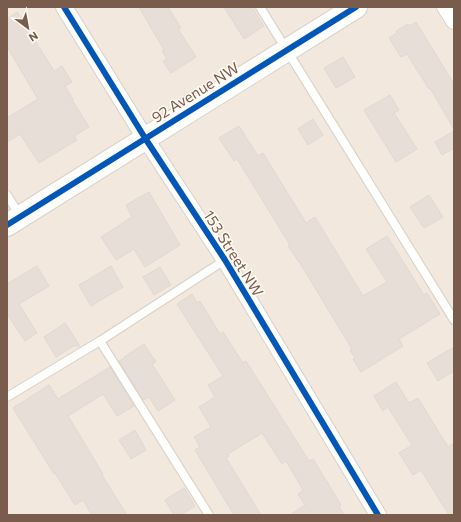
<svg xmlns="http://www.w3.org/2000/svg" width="461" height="522" viewBox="0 0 461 522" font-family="Commissioner,sans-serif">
  <rect width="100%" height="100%" fill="#f9f5f0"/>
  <rect fill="#f2e8de" x="7" y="7" width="447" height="508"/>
  <g fill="#e6ded7" stroke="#e2d8d2">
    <polygon points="139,7 168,7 181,28 178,29 196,57 171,73 163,61 167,59 162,51 164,50"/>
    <polygon points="224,7 252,7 264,26 244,39"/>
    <polygon points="17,12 54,71 62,66 72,82 65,86 73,99 72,100 89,127 74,136 77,140 39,163 20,134 7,142 7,118 38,99 7,47 7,19"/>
    <polygon points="416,22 454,84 454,129 430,88 429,89 407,54 401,57 389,38 397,33 396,31 408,24 410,26"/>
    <polygon points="343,57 355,77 336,88 324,68"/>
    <polygon points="390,95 399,110 394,113 417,149 396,162 364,110"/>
    <polygon points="313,119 323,135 308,145 298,129"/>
    <polygon points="239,126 258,156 263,153 306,223 315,217 363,296 387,282 366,249 387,236 424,295 427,293 440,314 399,339 403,346 361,372 353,359 355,358 350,350 352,349 303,268 288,246 290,245 237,159 234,161 219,138"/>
    <polygon points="454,131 454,148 442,155 435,142"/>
    <polygon points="149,192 180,245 145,267 134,249 116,260 101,237 132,217 126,205"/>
    <polygon points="429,195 443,217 424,228 410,207"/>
    <polygon points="37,266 49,286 19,304 37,333 25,341 7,314 7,284"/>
    <polygon points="111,266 123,287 91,306 79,285"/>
    <polygon points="160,267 171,285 154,295 143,277"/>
    <polygon points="192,294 197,303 200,301 220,334 223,332 243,363 246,361 309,461 313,459 341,505 339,506 344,515 290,515 305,505 298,494 303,490 286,461 282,464 262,433 228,454 229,456 226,458 261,515 234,515 195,450 200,447 194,437 211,427 199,407 215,397 208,385 223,376 177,304"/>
    <polygon points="65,323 80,346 73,346 56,357 44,337"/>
    <polygon points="144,344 156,362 152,364 175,400 158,411 149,397 143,400 119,361 124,358 124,357"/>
    <polygon points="454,347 454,371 438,381 427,363"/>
    <polygon points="110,367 134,406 117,416 103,394 68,416 103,474 102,475 127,515 92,515 83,500 75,505 55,473 54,474 13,408 49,385 58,399"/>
    <polygon points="396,382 409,403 418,398 448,447 454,443 454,515 449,515 421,470 413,475 399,453 412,445 388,407 383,411 374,396"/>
    <polygon points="135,430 146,450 131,459 119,440"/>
    <polygon points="184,488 195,506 181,515 174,515 165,500"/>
  </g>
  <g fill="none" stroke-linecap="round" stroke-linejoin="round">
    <g stroke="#d7d1cb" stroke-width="10">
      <g id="lane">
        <polyline points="260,7 454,320"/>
        <polyline points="7,195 20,216"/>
        <polyline points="100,341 209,515"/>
        <polyline points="7,397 100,341 225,260"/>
      </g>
    </g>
    <g stroke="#d7d1cb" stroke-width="18">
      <g id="street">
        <polyline points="64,7 145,138 225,260 378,515"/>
        <polyline points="445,7 454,21"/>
      </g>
    </g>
    <g stroke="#d9d2cb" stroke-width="24">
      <polyline id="secondary" points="7,225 356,7"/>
    </g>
    <use href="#lane" stroke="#fefefd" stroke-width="8"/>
    <use href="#street" stroke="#fefefd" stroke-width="16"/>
    <use href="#secondary" stroke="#fefefd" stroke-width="22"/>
    <g stroke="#fffaf3" stroke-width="8">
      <g id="cycleway">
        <polyline points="64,7 145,138 225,260 378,515"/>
        <polyline points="7,225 356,7"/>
      </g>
    </g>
    <use href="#cycleway" stroke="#0057b8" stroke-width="6"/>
  </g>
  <g text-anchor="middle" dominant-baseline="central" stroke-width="3" stroke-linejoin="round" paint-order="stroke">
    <g font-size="15" fill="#7a5c4d" stroke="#fffaf3">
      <text transform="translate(195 92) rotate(-32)">92 Avenue NW</text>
      <text transform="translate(234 253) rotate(58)">153 Street NW</text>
    </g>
  </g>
  <rect width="461" height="522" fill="none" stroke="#7a5c4d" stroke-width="16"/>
  <g transform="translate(28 28) rotate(148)" stroke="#fffaf3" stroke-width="3" paint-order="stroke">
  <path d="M0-3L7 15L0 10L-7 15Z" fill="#7a5c4d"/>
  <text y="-6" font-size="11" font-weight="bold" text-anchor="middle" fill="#7a5c4d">N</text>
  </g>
</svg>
